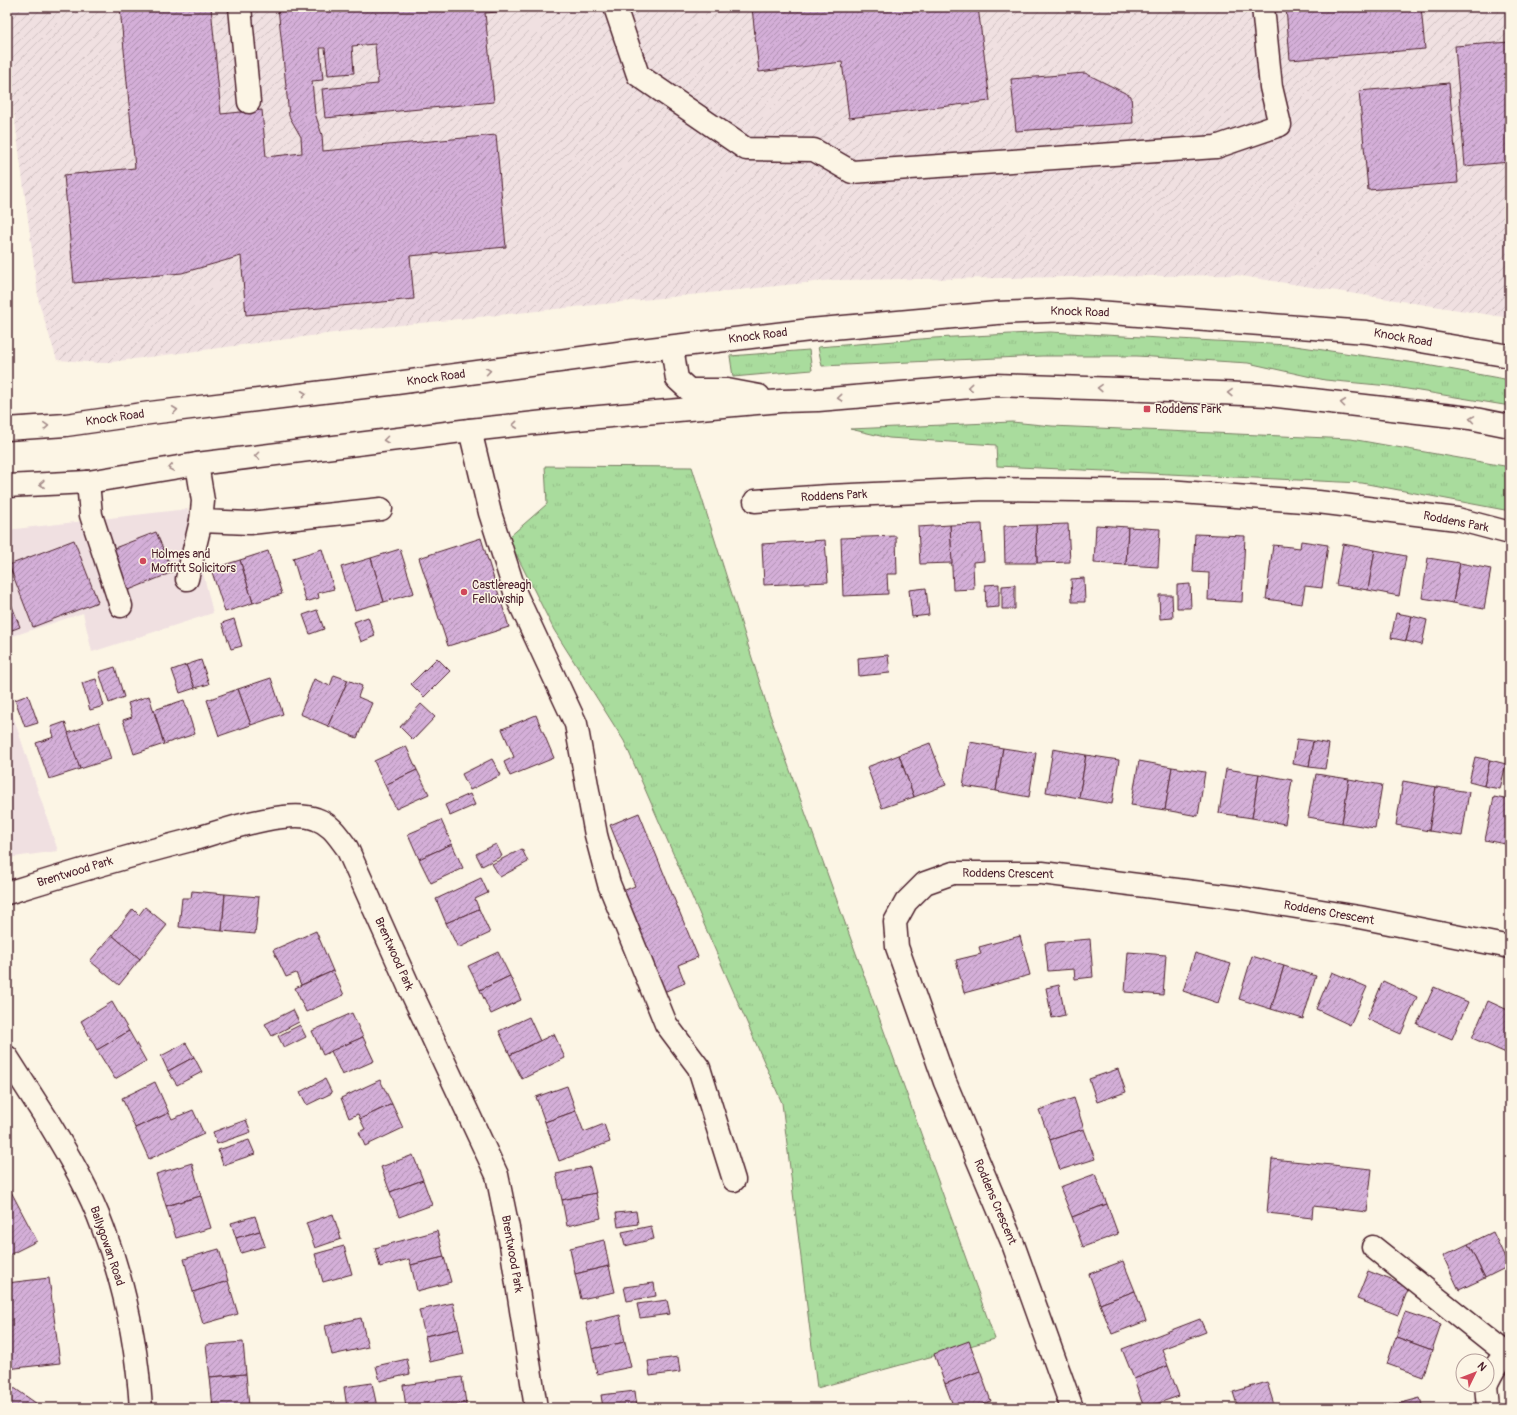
<svg xmlns="http://www.w3.org/2000/svg" width="1517" height="1415" viewBox="0 0 1517 1415" font-family="Pangolin,sans-serif">
  <defs>
    <pattern id="industrial-furrows" width="10" height="10" patternUnits="userSpaceOnUse"><rect width="10" height="10" fill="#f0e0e1"/><path d="M-1 1l2-2M0 10L10 0M9 11l2-2" fill="none" stroke="#cfc0c1"/></pattern>
    <pattern id="grass-tufts" width="24" height="20" patternUnits="userSpaceOnUse"><rect width="24" height="20" fill="#a9dc9d"/><path d="M3 7l-1-3M5 7V3M7 7l1-3M15 17l-1-3M17 17v-4M19 17l1-3" fill="none" stroke="#93bc87"/></pattern>
    <pattern id="building-hatch" width="6" height="6" patternUnits="userSpaceOnUse"><rect width="6" height="6" fill="#d4afd8"/><path d="M-1 1l2-2M0 6l6-6M5 7l2-2" fill="none" stroke="#ae8eaf"/></pattern>
  </defs>
  <rect width="100%" height="100%" fill="#fcf5e5"/>
  <filter id="ink" filterUnits="userSpaceOnUse"><feTurbulence type="fractalNoise" baseFrequency=".025" numOctaves="2"/><feDisplacementMap in="SourceGraphic" scale="8" xChannelSelector="R" yChannelSelector="G"/><feConvolveMatrix kernelMatrix="1 2 1 2 8 2 1 2 1" color-interpolation-filters="sRGB"/></filter>
  <g filter="url(#ink)">
    <g fill="#f0e0e1">
      <polygon points="187,509 208,537 200,560 213,613 92,652 83,613 7,638 7,530"/>
      <polygon points="7,698 58,851 7,858"/>
    </g>
    <polygon fill="url(#industrial-furrows)" points="7,7 1510,7 1510,318 1235,275 834,280 372,328 103,363 57,360 39,303 7,60"/>
    <g fill="url(#grass-tufts)" stroke="#7a7e64">
      <polygon points="1050,332 1288,345 1415,363 1510,380 1510,406 1389,386 1325,380 1248,363 1137,356 1042,356 822,366 818,347 934,338"/>
      <polygon points="809,350 812,370 733,377 730,356"/>
      <polygon points="1012,422 1052,426 1351,439 1510,467 1510,511 1362,483 997,466 996,445 889,438 850,429"/>
      <polygon points="545,466 692,467 769,712 995,1339 817,1388 782,1103 624,741 554,630 508,538 547,504"/>
    </g>
    <g fill="url(#building-hatch)" stroke="#4a1f2b">
      <polygon points="120,7 211,7 221,114 262,110 266,157 302,153 301,137 289,116 278,7 498,7 498,12 485,13 494,102 325,118 322,89 378,84 375,44 352,46 354,73 328,75 325,48 320,48 323,80 312,81 315,113 322,135 323,151 496,135 506,247 410,256 414,299 246,315 241,256 182,273 74,283 64,175 135,168"/>
      <polygon points="711,7 978,7 990,101 849,118 842,62 759,72 752,8 711,12"/>
      <polygon points="1286,7 1421,7 1425,49 1290,60"/>
      <polygon points="1510,42 1510,162 1465,166 1455,46"/>
      <polygon points="1085,73 1131,96 1133,123 1016,131 1011,79"/>
      <polygon points="1449,83 1458,183 1368,190 1359,91"/>
      <polygon points="982,524 984,561 973,562 974,589 953,590 950,525"/>
      <polygon points="1068,524 1070,562 1037,563 1036,525"/>
      <polygon points="950,525 952,563 920,564 918,527"/>
      <polygon points="1036,525 1037,563 1005,563 1004,526"/>
      <polygon points="1096,525 1128,527 1126,565 1094,563"/>
      <polygon points="1128,527 1160,529 1158,567 1126,565"/>
      <polygon points="156,532 173,572 129,590 112,549"/>
      <polygon points="1195,534 1245,536 1242,602 1208,600 1209,573 1193,572"/>
      <polygon points="896,536 897,574 887,574 888,594 843,596 841,538"/>
      <polygon points="481,538 509,627 448,646 419,558"/>
      <polygon points="74,540 98,602 33,627 9,565"/>
      <polygon points="825,540 828,582 764,585 762,544"/>
      <polygon points="1301,541 1328,545 1322,588 1305,586 1302,604 1266,599 1273,545 1300,548"/>
      <polygon points="1343,544 1375,550 1368,590 1336,585"/>
      <polygon points="322,549 334,589 318,593 319,598 306,602 293,558"/>
      <polygon points="400,549 414,593 384,602 371,558"/>
      <polygon points="1375,550 1406,556 1399,596 1368,590"/>
      <polygon points="268,551 282,594 253,603 240,560"/>
      <polygon points="371,558 384,602 355,610 341,567"/>
      <polygon points="1428,558 1460,563 1453,603 1422,598"/>
      <polygon points="240,560 253,603 225,612 211,569"/>
      <polygon points="1460,563 1491,569 1484,609 1453,603"/>
      <polygon points="1084,578 1085,602 1072,602 1071,579"/>
      <polygon points="999,584 999,607 986,608 985,585"/>
      <polygon points="1190,584 1191,608 1177,608 1177,585"/>
      <polygon points="1015,585 1015,609 1002,609 1002,586"/>
      <polygon points="926,588 929,615 912,617 909,590"/>
      <polygon points="7,593 20,627 7,632"/>
      <polygon points="1159,595 1172,595 1173,618 1160,619"/>
      <polygon points="1510,606 1510,618 1507,618"/>
      <polygon points="317,610 324,629 310,634 303,615"/>
      <polygon points="1396,613 1412,616 1406,641 1391,638"/>
      <polygon points="1412,616 1427,620 1422,645 1406,641"/>
      <polygon points="368,617 375,636 361,642 354,622"/>
      <polygon points="234,619 242,646 231,649 222,623"/>
      <polygon points="888,655 890,673 859,676 858,658"/>
      <polygon points="437,658 450,671 424,697 411,684"/>
      <polygon points="201,660 209,684 195,688 186,665"/>
      <polygon points="186,665 195,688 180,693 172,670"/>
      <polygon points="115,667 124,697 109,703 99,672"/>
      <polygon points="334,675 348,680 328,726 300,714 314,679 330,686"/>
      <polygon points="271,678 283,714 251,725 238,689"/>
      <polygon points="96,679 104,706 90,710 82,683"/>
      <polygon points="348,680 362,686 358,697 372,703 357,738 328,726"/>
      <polygon points="238,689 251,725 219,736 207,700"/>
      <polygon points="28,695 38,723 25,727 15,700"/>
      <polygon points="149,696 164,744 134,754 123,720 132,717 128,703"/>
      <polygon points="184,700 195,734 164,744 154,710"/>
      <polygon points="421,704 435,717 413,740 400,727"/>
      <polygon points="536,715 554,758 510,776 504,762 514,757 502,729"/>
      <polygon points="65,722 80,769 49,779 36,743 54,737 51,727"/>
      <polygon points="99,722 111,759 80,769 68,733"/>
      <polygon points="1297,739 1313,741 1309,767 1293,764"/>
      <polygon points="1313,741 1329,744 1325,769 1309,767"/>
      <polygon points="970,742 1003,748 996,791 963,786"/>
      <polygon points="930,743 946,785 914,797 899,755"/>
      <polygon points="406,746 417,770 385,785 374,761"/>
      <polygon points="1003,748 1036,753 1029,797 996,791"/>
      <polygon points="1053,749 1086,755 1079,798 1046,792"/>
      <polygon points="899,755 914,797 882,808 867,767"/>
      <polygon points="1086,755 1119,760 1112,804 1079,798"/>
      <polygon points="1475,757 1490,760 1484,786 1469,782"/>
      <polygon points="492,759 501,775 470,790 462,774"/>
      <polygon points="1490,760 1506,764 1500,789 1484,786"/>
      <polygon points="1139,761 1172,767 1165,810 1131,805"/>
      <polygon points="1172,767 1205,772 1198,816 1165,810"/>
      <polygon points="1226,769 1259,774 1252,818 1219,813"/>
      <polygon points="417,770 429,794 396,809 385,785"/>
      <polygon points="1259,774 1292,780 1285,824 1252,818"/>
      <polygon points="1316,774 1349,779 1342,823 1308,817"/>
      <polygon points="1349,779 1382,785 1375,828 1342,823"/>
      <polygon points="1403,781 1436,787 1429,831 1396,825"/>
      <polygon points="1436,787 1469,792 1462,836 1429,831"/>
      <polygon points="470,794 475,805 450,816 445,805"/>
      <polygon points="1494,797 1510,800 1510,845 1485,840"/>
      <polygon points="639,813 698,957 678,965 685,983 659,994 618,893 635,886 610,825"/>
      <polygon points="441,820 452,844 419,859 408,834"/>
      <polygon points="452,844 463,868 431,883 419,859"/>
      <polygon points="496,844 502,856 482,866 476,854"/>
      <polygon points="522,849 528,862 500,877 492,864"/>
      <polygon points="481,878 488,893 475,899 479,909 446,923 436,899"/>
      <polygon points="192,891 225,894 222,931 179,927 182,898 191,898"/>
      <polygon points="225,894 259,897 255,934 222,931"/>
      <polygon points="145,907 167,925 140,959 112,935 133,909 139,915"/>
      <polygon points="479,909 490,933 458,948 446,923"/>
      <polygon points="316,931 333,971 301,985 296,973 286,977 273,950"/>
      <polygon points="112,935 140,959 119,985 90,961"/>
      <polygon points="1020,936 1030,975 964,993 956,960 981,954 979,947"/>
      <polygon points="1090,939 1093,977 1075,979 1074,969 1048,971 1045,943"/>
      <polygon points="498,952 510,976 480,990 468,966"/>
      <polygon points="1128,952 1166,955 1163,995 1125,992"/>
      <polygon points="1195,953 1231,964 1218,1003 1183,991"/>
      <polygon points="1252,956 1284,966 1271,1009 1239,999"/>
      <polygon points="1284,966 1316,976 1303,1019 1271,1009"/>
      <polygon points="333,971 344,995 306,1012 295,988"/>
      <polygon points="1332,972 1367,987 1350,1025 1316,1009"/>
      <polygon points="510,976 521,1000 491,1014 480,990"/>
      <polygon points="1383,981 1417,997 1401,1034 1367,1019"/>
      <polygon points="1059,985 1065,1015 1052,1018 1046,988"/>
      <polygon points="1434,987 1468,1002 1452,1039 1417,1024"/>
      <polygon points="1488,1001 1510,1011 1510,1045 1506,1053 1472,1038"/>
      <polygon points="112,1002 129,1031 97,1050 81,1021"/>
      <polygon points="293,1010 299,1022 272,1036 265,1024"/>
      <polygon points="352,1013 363,1037 323,1055 312,1031"/>
      <polygon points="529,1017 540,1041 510,1055 499,1031"/>
      <polygon points="300,1025 306,1037 284,1048 278,1036"/>
      <polygon points="129,1031 146,1061 115,1079 97,1050"/>
      <polygon points="554,1034 565,1058 522,1079 510,1055"/>
      <polygon points="363,1037 374,1061 342,1075 331,1051"/>
      <polygon points="186,1043 194,1057 168,1071 161,1056"/>
      <polygon points="194,1057 202,1072 177,1085 168,1071"/>
      <polygon points="1118,1069 1126,1092 1097,1102 1089,1079"/>
      <polygon points="325,1079 332,1093 307,1105 300,1092"/>
      <polygon points="380,1080 392,1104 360,1119 358,1114 349,1118 341,1098"/>
      <polygon points="155,1082 169,1113 135,1128 122,1098"/>
      <polygon points="567,1086 576,1111 545,1122 536,1097"/>
      <polygon points="1074,1098 1084,1129 1050,1140 1039,1110"/>
      <polygon points="392,1104 403,1128 365,1146 359,1132 365,1129 360,1119"/>
      <polygon points="193,1110 204,1134 149,1159 135,1128 169,1113 172,1119"/>
      <polygon points="576,1111 584,1132 604,1124 610,1142 559,1161 545,1122"/>
      <polygon points="246,1120 251,1132 217,1144 213,1132"/>
      <polygon points="1084,1129 1095,1159 1060,1170 1050,1140"/>
      <polygon points="249,1140 255,1154 223,1165 218,1150"/>
      <polygon points="413,1155 423,1180 390,1192 381,1167"/>
      <polygon points="1272,1159 1372,1169 1367,1212 1313,1206 1312,1218 1267,1213"/>
      <polygon points="192,1163 201,1196 166,1206 156,1174"/>
      <polygon points="590,1167 596,1193 562,1200 556,1174"/>
      <polygon points="1095,1174 1107,1204 1072,1217 1060,1187"/>
      <polygon points="423,1180 432,1205 399,1217 390,1192"/>
      <polygon points="7,1184 37,1241 7,1256"/>
      <polygon points="596,1193 601,1218 567,1226 562,1200"/>
      <polygon points="201,1196 211,1228 176,1238 166,1206"/>
      <polygon points="1107,1204 1118,1234 1083,1247 1072,1217"/>
      <polygon points="636,1211 638,1224 618,1227 616,1213"/>
      <polygon points="333,1214 341,1239 315,1248 306,1223"/>
      <polygon points="255,1216 260,1231 236,1238 231,1223"/>
      <polygon points="651,1226 654,1239 625,1246 622,1232"/>
      <polygon points="260,1231 265,1246 241,1253 236,1238"/>
      <polygon points="437,1231 444,1257 411,1265 409,1259 380,1267 375,1248"/>
      <polygon points="1493,1232 1509,1266 1485,1278 1468,1244"/>
      <polygon points="604,1240 609,1266 575,1274 570,1248"/>
      <polygon points="1468,1244 1485,1278 1459,1290 1443,1256"/>
      <polygon points="344,1246 352,1274 323,1282 315,1254"/>
      <polygon points="219,1249 228,1281 193,1292 184,1259"/>
      <polygon points="444,1257 451,1282 417,1291 411,1265"/>
      <polygon points="1123,1261 1135,1291 1100,1304 1089,1274"/>
      <polygon points="609,1266 615,1292 581,1299 575,1274"/>
      <polygon points="1368,1271 1409,1287 1398,1315 1357,1299"/>
      <polygon points="49,1278 60,1363 7,1369 7,1283"/>
      <polygon points="228,1281 238,1314 203,1324 193,1292"/>
      <polygon points="654,1283 656,1296 627,1301 624,1287"/>
      <polygon points="1135,1291 1146,1321 1112,1334 1100,1304"/>
      <polygon points="667,1300 670,1314 640,1318 637,1304"/>
      <polygon points="453,1303 459,1329 425,1336 419,1310"/>
      <polygon points="1405,1312 1441,1324 1432,1350 1396,1337"/>
      <polygon points="620,1315 625,1342 592,1349 586,1323"/>
      <polygon points="361,1318 368,1347 332,1355 325,1326"/>
      <polygon points="1200,1319 1206,1332 1162,1349 1168,1366 1134,1379 1122,1349"/>
      <polygon points="459,1329 464,1354 430,1362 425,1336"/>
      <polygon points="1396,1337 1432,1350 1423,1377 1387,1364"/>
      <polygon points="969,1341 980,1371 945,1384 934,1354"/>
      <polygon points="243,1342 246,1374 210,1377 206,1345"/>
      <polygon points="625,1342 631,1367 597,1374 592,1349"/>
      <polygon points="678,1357 680,1372 650,1376 648,1361"/>
      <polygon points="407,1359 410,1374 380,1381 376,1366"/>
      <polygon points="1168,1366 1179,1396 1144,1408 1134,1379"/>
      <polygon points="980,1371 991,1401 973,1408 954,1408 945,1384"/>
      <polygon points="246,1374 249,1406 213,1408 210,1377"/>
      <polygon points="462,1377 466,1403 433,1408 406,1408 403,1385"/>
      <polygon points="1267,1382 1275,1408 1238,1408 1233,1392"/>
      <polygon points="7,1383 43,1408 7,1408"/>
      <polygon points="372,1383 377,1407 347,1408 344,1387"/>
      <polygon points="635,1391 637,1408 603,1408 601,1395"/>
      <polygon points="1420,1398 1423,1408 1383,1408"/>
      <polygon points="466,1403 466,1408 433,1408"/>
      <polygon points="1182,1404 1183,1408 1170,1408"/>
      <polygon points="257,1406 280,1407 280,1408 257,1408"/>
    </g>
    <g fill="none" stroke-linecap="round" stroke-linejoin="round">
      <g stroke="#4a1f2b" stroke-width="25">
        <g id="minor">
          <polyline points="240,7 249,102"/>
          <polyline points="615,7 638,75 746,149 814,150 852,172 1216,147 1280,125 1271,87 1263,7"/>
          <polyline points="470,430 490,513 516,595 576,724 596,835 609,884 666,1024 699,1068 734,1180"/>
          <polyline points="197,464 203,501 201,521 250,523 381,509"/>
          <polyline points="88,482 91,515 121,606"/>
          <polyline points="755,501 829,496 986,489 1167,491 1318,502 1457,519 1510,533"/>
          <polyline points="187,579 201,521"/>
          <path d="M 7,893 C 68,874 129,856 191,840 C 222,831 287,808 316,819 C 331,824 338,836 347,848 L 410,989 L 497,1175 L 510,1238 L 536,1408"/>
          <polyline points="1373,1247 1507,1354"/>
          <path d="M 1487,1383 C 1492,1373 1499,1357 1510,1353"/>
          <polyline points="1486,1385 1488,1408"/>
          <polyline points="1072,1408 1013,1244 945,1082 897,947 895,922 906,902 925,883 953,873 1042,873 1241,898 1359,917 1510,947"/>
        </g>
      </g>
      <g stroke="#4a1f2b" stroke-width="25">
        <path id="major" d="M 7,1057 C 20,1077 33,1098 46,1118 C 67,1153 89,1189 103,1228 C 125,1285 137,1347 141,1408"/>
      </g>
      <g stroke="#4a1f2b" stroke-width="25">
        <g id="highway">
          <polyline points="672,347 677,379 689,390 727,390 759,396"/>
          <polyline points="7,429 66,425 150,413 389,384 633,351 810,330 997,313 1070,310 1367,332 1510,356"/>
          <polyline points="7,486 88,482 197,464 470,430 554,421 781,401 818,400 995,385 1119,389 1269,395 1470,418 1510,426"/>
        </g>
      </g>
      <use href="#minor" stroke="#fcf5e5" stroke-width="22"/>
      <use href="#major" stroke="#fcf5e5" stroke-width="22"/>
      <use href="#highway" stroke="#fcf5e5" stroke-width="22"/>
    </g>
    <defs><path id="oneway-chevron" d="M-2-3.5L2.5 0L-2 3.5" fill="none" stroke-width="1.6" stroke-linecap="round" stroke-linejoin="round"/></defs>
    <g stroke="#a38a88">
      <use href="#oneway-chevron" transform="translate(488 371) rotate(-8)"/>
      <use href="#oneway-chevron" transform="translate(970 387) rotate(175)"/>
      <use href="#oneway-chevron" transform="translate(1100 388) rotate(-178)"/>
      <use href="#oneway-chevron" transform="translate(1230 393) rotate(-178)"/>
      <use href="#oneway-chevron" transform="translate(304 394) rotate(-7)"/>
      <use href="#oneway-chevron" transform="translate(840 398) rotate(175)"/>
      <use href="#oneway-chevron" transform="translate(1343 403) rotate(-173)"/>
      <use href="#oneway-chevron" transform="translate(175 410) rotate(-7)"/>
      <use href="#oneway-chevron" transform="translate(1472 419) rotate(-171)"/>
      <use href="#oneway-chevron" transform="translate(515 425) rotate(174)"/>
      <use href="#oneway-chevron" transform="translate(46 426) rotate(-4)"/>
      <use href="#oneway-chevron" transform="translate(386 440) rotate(173)"/>
      <use href="#oneway-chevron" transform="translate(257 456) rotate(173)"/>
      <use href="#oneway-chevron" transform="translate(171 468) rotate(170)"/>
      <use href="#oneway-chevron" transform="translate(42 484) rotate(177)"/>
    </g>
  </g>
  <g fill="#d1495b" stroke="#fcf5e5" stroke-width="1.5">
    <rect x="1143" y="405" width="8" height="8" rx="2"/>
    <circle cx="143" cy="561" r="4"/>
    <circle cx="464" cy="592" r="4"/>
  </g>
  <g text-anchor="middle" dominant-baseline="central" stroke-width="3" stroke-linejoin="round" paint-order="stroke">
    <g font-size="12" fill="#4a1f2b" stroke="#fcf5e5">
      <text transform="translate(1080 312) rotate(2)">Knock Road</text>
      <text transform="translate(758 336) rotate(-7)">Knock Road</text>
      <text transform="translate(1403 338) rotate(10)">Knock Road</text>
      <text transform="translate(436 378) rotate(-8)">Knock Road</text>
      <text transform="translate(115 418) rotate(-8)">Knock Road</text>
      <text transform="translate(834 496) rotate(-3)">Roddens Park</text>
      <text transform="translate(1456 522) rotate(11)">Roddens Park</text>
      <text transform="translate(75 872) rotate(-17)">Brentwood Park</text>
      <text transform="translate(1008 874) rotate(1)">Roddens Crescent</text>
      <text transform="translate(1329 913) rotate(10)">Roddens Crescent</text>
      <text transform="translate(394 954) rotate(66)">Brentwood Park</text>
      <text transform="translate(995 1202) rotate(67)">Roddens Crescent</text>
      <text transform="translate(107 1246) rotate(71)">Ballygowan Road</text>
      <text transform="translate(512 1254) rotate(80)">Brentwood Park</text>
    </g>
    <g font-size="12" fill="#4a1f2b" stroke="#fcf5e5" text-anchor="start">
      <text x="1155" y="409">Roddens Park</text>
      <text x="151" y="554">Holmes and<tspan x="151" dy="14">Moffitt Solicitors</tspan></text>
      <text x="472" y="585">Castlereagh<tspan x="472" dy="14">Fellowship</tspan></text>
    </g>
  </g>
  <rect width="1517" height="1415" fill="none" stroke="#fcf5e5" stroke-width="24"/>
  <rect x="12" y="12" width="1493" height="1391" fill="none" stroke="#4a1f2b" stroke-width="1.5" filter="url(#ink)"/>
  <g transform="translate(1475 1373) rotate(47)"><circle r="19" fill="#fcf5e5" stroke="#b59f9b"/>
  <path d="M0-3L7 15L0 10L-7 15Z" fill="#d1495b"/>
  <text y="-6" font-size="11" font-weight="bold" text-anchor="middle" fill="#4a1f2b">N</text>
  </g>
</svg>
